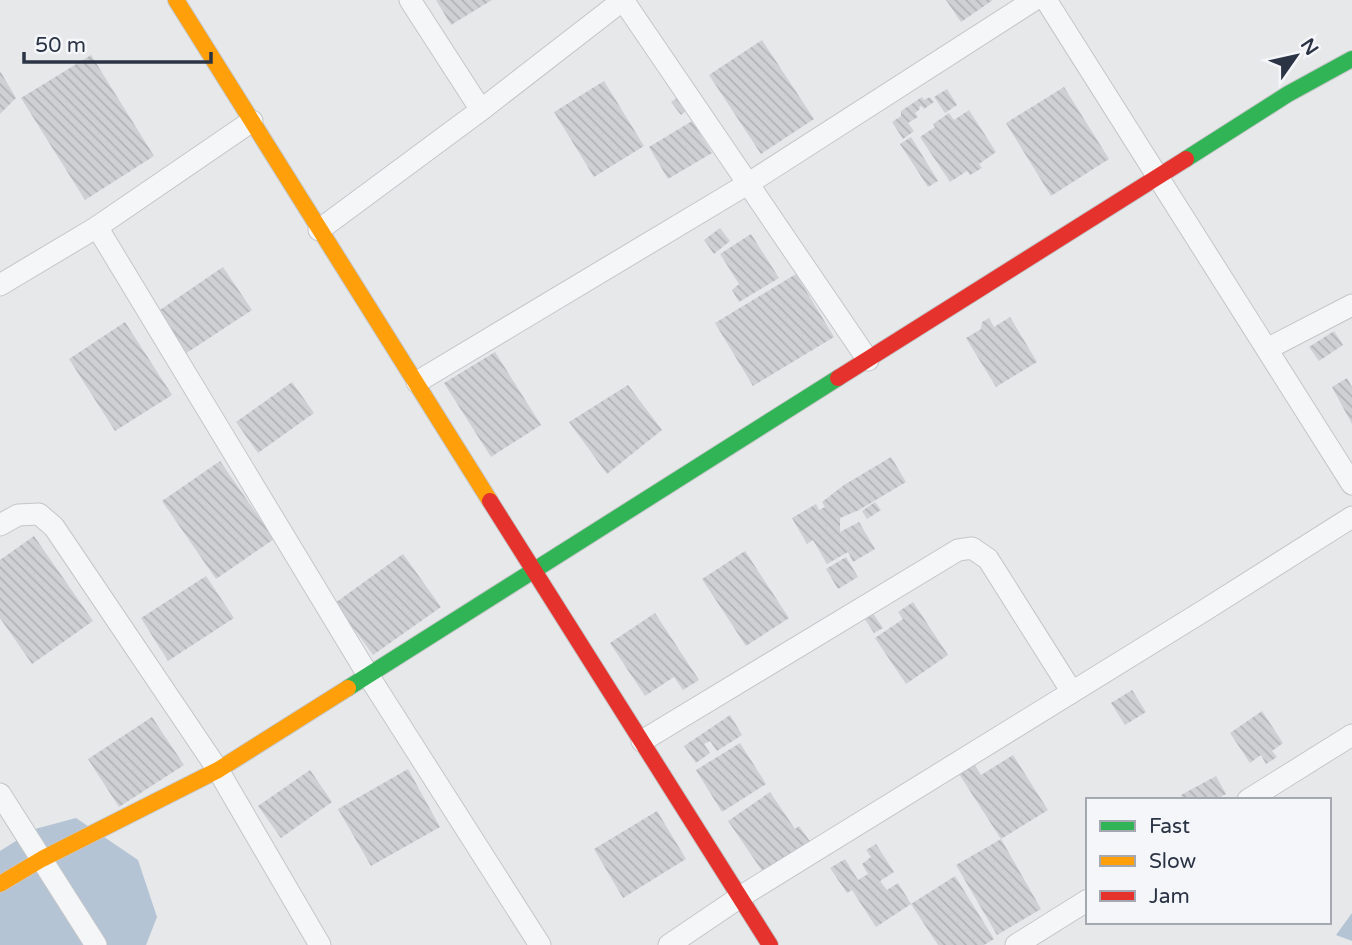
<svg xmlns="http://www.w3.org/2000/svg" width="1352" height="945" viewBox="0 0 1352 945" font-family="'Varela Round',sans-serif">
  <defs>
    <pattern id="building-back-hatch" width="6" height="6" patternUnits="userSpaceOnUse" patternTransform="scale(1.75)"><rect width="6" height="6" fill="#ced0d3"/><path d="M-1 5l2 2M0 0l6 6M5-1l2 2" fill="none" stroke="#b1b3b6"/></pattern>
  </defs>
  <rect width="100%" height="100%" fill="#e6e8ea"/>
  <g fill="#b4c4d5">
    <polygon points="76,818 138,860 157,917 146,945 0,945 0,851 35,829"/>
    <polygon points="1352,913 1352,941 1336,935"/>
  </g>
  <g fill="url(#building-back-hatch)">
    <polygon points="436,0 492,0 451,25"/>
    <polygon points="946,0 993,0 961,22"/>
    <polygon points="762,40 814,119 761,154 709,75"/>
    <polygon points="91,55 154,156 85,200 21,98"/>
    <polygon points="0,71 16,98 0,114"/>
    <polygon points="604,81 644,146 594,177 554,112"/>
    <polygon points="1064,87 1109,159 1051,196 1006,123"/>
    <polygon points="947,89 957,105 945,113 934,97"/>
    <polygon points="678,97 689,109 681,115 671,102"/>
    <polygon points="922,97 924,100 930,97 934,102 924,109 921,106 919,107 920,109 915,113 918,117 908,123 914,131 903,139 892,122 901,116 901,111"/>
    <polygon points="969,110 996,152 979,164 982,168 970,175 967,171 950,182 920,137 935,127 933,124 949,113 954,120"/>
    <polygon points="692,121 712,153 668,179 649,147"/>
    <polygon points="911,137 938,181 928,187 900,144"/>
    <polygon points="720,228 730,241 714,254 704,240"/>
    <polygon points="751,234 779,278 739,302 732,290 739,284 720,254"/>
    <polygon points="223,267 252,310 185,354 157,312"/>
    <polygon points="796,274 834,337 753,386 715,323"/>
    <polygon points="1010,317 1037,362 996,387 966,338 981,329 982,322 989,318 994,327"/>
    <polygon points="125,322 172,395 115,431 69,359"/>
    <polygon points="1334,331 1343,345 1319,361 1309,347"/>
    <polygon points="495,352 541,425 491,457 444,383"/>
    <polygon points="1347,378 1352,387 1352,424 1332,387"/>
    <polygon points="292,382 314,413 258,453 236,422"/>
    <polygon points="628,385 662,430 607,474 569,422"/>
    <polygon points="891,457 906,482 859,510 840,518 840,532 859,522 875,549 853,562 848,552 827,564 813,540 807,544 792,518 816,504 819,510 825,507 822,502 844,485"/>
    <polygon points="220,461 274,539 216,579 162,501"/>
    <polygon points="875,502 881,510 867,519 862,511"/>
    <polygon points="34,536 93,621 32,664 0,618 0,560"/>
    <polygon points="745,551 789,618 746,646 702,579"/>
    <polygon points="403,554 441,607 373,655 335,603"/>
    <polygon points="846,557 858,577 838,589 826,569"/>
    <polygon points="206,576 234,618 168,661 141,618"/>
    <polygon points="913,602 948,655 906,684 875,638 903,619 898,612"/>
    <polygon points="872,612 883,628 874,633 864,618"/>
    <polygon points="655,613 699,680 683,690 674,677 645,696 610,643"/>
    <polygon points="1132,690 1146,712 1125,725 1111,703"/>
    <polygon points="1262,711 1283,743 1272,751 1277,757 1266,764 1261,755 1250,763 1230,733"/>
    <polygon points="730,715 742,735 717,751 710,741 704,744 710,753 696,763 684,746"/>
    <polygon points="152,717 184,765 119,807 88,759"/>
    <polygon points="740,743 766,784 722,812 696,770"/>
    <polygon points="1013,755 1048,810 1001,839 959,774 974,764 981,775"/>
    <polygon points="408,769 440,827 371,866 338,809"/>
    <polygon points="310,770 332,802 281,838 258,806"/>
    <polygon points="1216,776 1226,794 1215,800 1183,800 1181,795"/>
    <polygon points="770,792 795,829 799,826 811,843 765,875 728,821"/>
    <polygon points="657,811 686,859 623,898 594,849"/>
    <polygon points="1001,839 1041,909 997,935 956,865"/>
    <polygon points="876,844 894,872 880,881 887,890 898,883 911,904 876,927 852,890 847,893 830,868 845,859 858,880 868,874 862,864 871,857 866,850"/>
    <polygon points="955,876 994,939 984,945 938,945 911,904"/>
  </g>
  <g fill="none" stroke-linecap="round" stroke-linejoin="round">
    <g stroke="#c4c6c8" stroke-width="23">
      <g id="street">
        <polyline points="410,0 481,110"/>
        <polyline points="623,0 868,360"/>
        <polyline points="1046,0 1352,484"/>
        <polyline points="97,227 368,675 540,945"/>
        <polyline points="319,230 481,110 623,0"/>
        <polyline points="0,285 97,227 252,121"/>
        <polyline points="1267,349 1352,305"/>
        <polyline points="417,382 749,183 1034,0"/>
        <polyline points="0,525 18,515 39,514 54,527 218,770 320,945"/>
        <polyline points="642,741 958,550 972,548 988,559 1072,692"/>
        <polyline points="0,794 96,945"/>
        <polyline points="1248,800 1352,735"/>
        <polyline points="669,945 740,897 1205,610 1352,517"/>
        <polyline points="1016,945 1088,900"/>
      </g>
    </g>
    <g stroke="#c4c6c8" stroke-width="18">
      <g id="fast">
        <polyline points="1186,159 1288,94 1352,59"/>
        <polyline points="348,688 838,378"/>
      </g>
    </g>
    <g stroke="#c4c6c8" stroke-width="18">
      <g id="slow">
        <polyline points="176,0 490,501"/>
        <polyline points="0,884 42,859 218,770 348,688"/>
      </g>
    </g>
    <g stroke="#c4c6c8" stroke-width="18">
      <g id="jam">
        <polyline points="838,378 1186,159"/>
        <polyline points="490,501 770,945"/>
      </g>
    </g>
    <use href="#street" stroke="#f5f6f7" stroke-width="21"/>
    <use href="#fast" stroke="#30b455" stroke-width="16"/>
    <use href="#slow" stroke="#ff9f0a" stroke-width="16"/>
    <use href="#jam" stroke="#e5322d" stroke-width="16"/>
  </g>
  <rect x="1086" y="798" width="245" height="126" fill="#f4f6f9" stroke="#a4a8b1" stroke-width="2"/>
  <rect x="1100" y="821" width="35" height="10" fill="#30b455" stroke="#a4a8b1" stroke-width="2"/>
  <text x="1149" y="833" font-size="21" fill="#2b3445">Fast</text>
  <rect x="1100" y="856" width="35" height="10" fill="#ff9f0a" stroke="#a4a8b1" stroke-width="2"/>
  <text x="1149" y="868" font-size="21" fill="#2b3445">Slow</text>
  <rect x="1100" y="891" width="35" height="10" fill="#e5322d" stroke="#a4a8b1" stroke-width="2"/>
  <text x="1149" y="903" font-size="21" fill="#2b3445">Jam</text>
  <g transform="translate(1296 56) rotate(56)" stroke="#f4f6f9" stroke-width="5" paint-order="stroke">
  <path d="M0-5L12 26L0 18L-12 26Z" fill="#2b3445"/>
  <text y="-10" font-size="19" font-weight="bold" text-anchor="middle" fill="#2b3445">N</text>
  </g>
  <path d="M24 52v10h187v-10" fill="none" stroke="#2b3445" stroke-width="3.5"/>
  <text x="35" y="52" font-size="21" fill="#2b3445" stroke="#f4f6f9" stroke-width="5" paint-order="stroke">50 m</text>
</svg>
